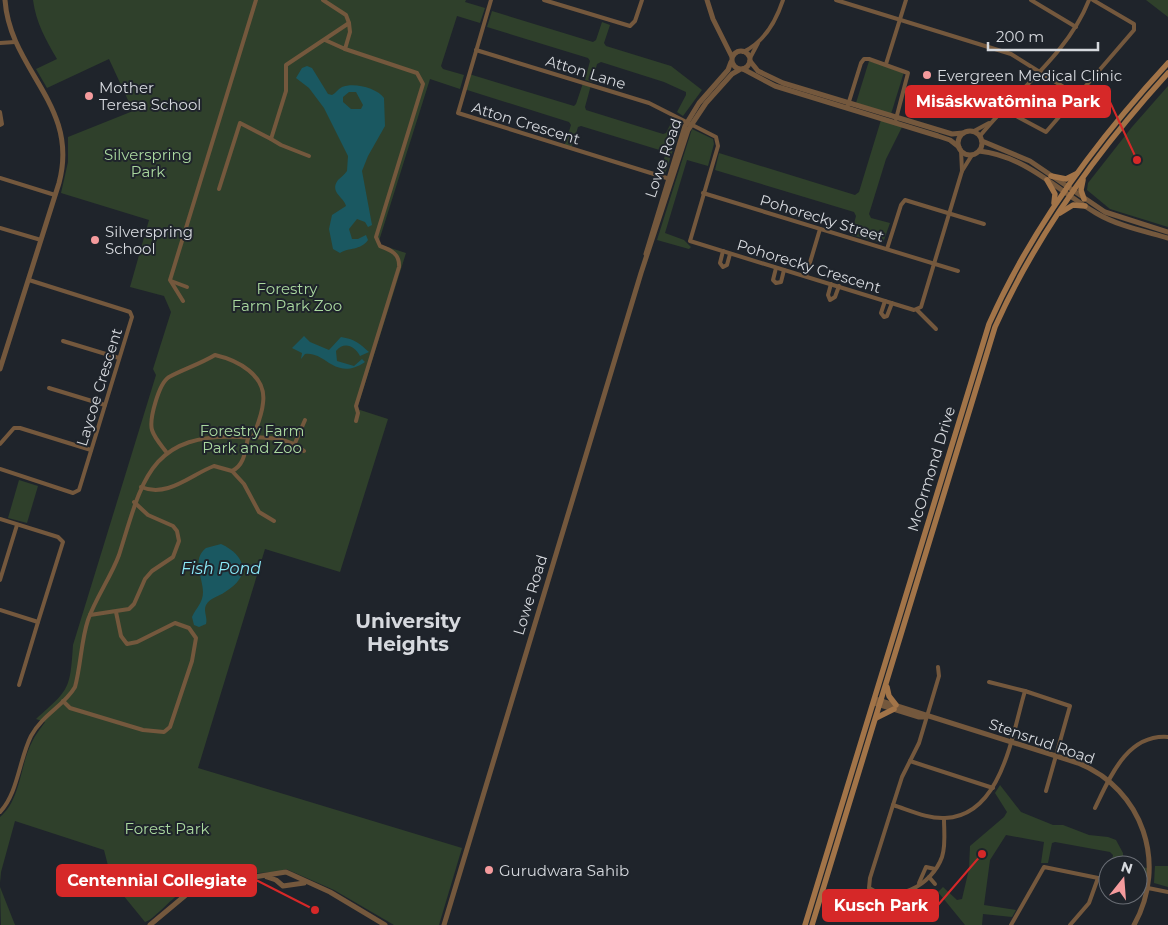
<svg xmlns="http://www.w3.org/2000/svg" width="1168" height="925" viewBox="0 0 1168 925" font-family="Montserrat,sans-serif">
  <rect width="100%" height="100%" fill="#1f242b"/>
  <g fill="#2f402b">
    <path d="M 33,0 L 466,0 L 465,2 L 485,8 L 480,23 L 457,16 L 441,66 L 443,69 L 464,75 L 460,89 L 430,79 L 378,244 L 406,253 L 357,409 L 388,419 L 340,572 L 265,549 L 198,768 L 462,848 L 439,925 L 394,925 L 334,890 L 286,869 L 280,872 C 244,873 210,876 178,895 C 169,901 152,921 145,922 L 123,895 L 114,889 L 104,850 L 15,821 L 1,872 L 0,883 L 0,817 C 21,800 20,764 32,742 C 35,735 41,728 45,722 L 36,719 C 70,689 70,689 73,645 L 156,375 L 153,369 L 171,312 L 164,296 L 130,287 L 149,220 L 61,193 L 68,162 L 68,137 L 133,111 L 109,59 L 47,88 L 36,69 L 57,59 C 46,40 36,23 33,0 Z"/>
    <polygon points="1146,0 1168,0 1168,17"/>
    <polygon points="492,11 593,42 596,40 602,22 610,25 604,43 606,46 671,66 702,90 683,116 677,112 686,95 686,92 664,82 601,62 597,64 592,82 585,80 590,61 588,58 487,27"/>
    <polygon points="869,61 904,72 891,114 856,103"/>
    <polygon points="469,74 574,106 576,104 583,83 591,85 585,107 586,110 663,134 666,133 673,119 679,121 681,126 665,174 660,172 666,152 581,126 578,127 571,149 564,147 571,125 569,122 464,89"/>
    <polygon points="1168,86 1168,227 1110,209 1087,190 1088,183 1132,127"/>
    <polygon points="881,120 902,127 886,159 869,214 871,218 890,223 883,243 851,235 856,216 854,212 715,170 719,153 855,195 859,192"/>
    <polygon points="692,129 713,139 714,144 708,166 687,160 665,233 684,240 691,247 689,249 657,240"/>
    <polygon points="19,480 38,486 27,523 8,518"/>
    <polygon points="1000,785 1021,812 1053,825 1063,825 1089,835 1108,837 1116,840 1123,853 1123,865 1111,865 1113,855 1110,852 1055,842 1052,843 1048,863 1041,863 1044,842 1006,835 990,860 984,905 1016,910 1012,917 983,914 982,925 965,925 938,892 943,887 957,900 962,899 969,869 970,846 1004,817 1007,812 995,793"/>
    <polygon points="1155,866 1168,866 1168,887 1154,883"/>
    <polygon points="1138,867 1148,868 1146,881 1144,883 1138,881"/>
    <polygon points="0,887 15,925 1,925"/>
  </g>
  <g fill="#1a5861" fill-rule="evenodd">
    <path d="M 307,66 L 312,68 L 328,94 L 332,95 C 336,93 338,89 342,87 C 354,82 377,88 384,98 L 385,126 L 368,156 L 362,171 L 372,225 L 368,227 L 365,222 L 357,219 L 349,229 L 352,239 L 358,239 L 366,235 L 368,240 C 360,251 349,247 340,253 L 333,249 L 329,229 L 332,215 L 346,206 C 344,197 329,192 338,180 C 341,177 344,175 347,171 L 348,156 L 324,108 L 309,88 L 296,78 L 302,68 ZM 349,92 L 356,92 L 363,105 L 361,109 L 351,109 L 343,102 L 343,97 Z"/>
    <path d="M 304,336 L 310,342 L 329,350 L 341,337 C 355,339 360,344 369,352 L 360,356 C 355,346 344,341 336,351 L 337,361 L 354,366 L 362,359 L 365,362 C 335,382 326,351 305,354 L 301,359 L 302,353 L 292,348 Z"/>
    <path d="M 221,544 C 247,556 251,577 225,592 C 218,597 211,597 206,605 C 203,611 208,618 206,624 L 199,627 L 194,625 L 192,617 C 196,608 203,603 203,592 C 203,577 191,560 206,548 Z"/>
  </g>
  <g fill="none" stroke-linecap="round" stroke-linejoin="round">
    <g stroke="#74583d" stroke-width="4">
      <polyline points="323,0 346,15 349,23"/>
      <polyline points="491,0 458,113 670,179"/>
      <polyline points="544,0 630,26 635,21 642,0"/>
      <polyline points="836,0 1011,54 1078,96"/>
      <polyline points="1031,0 1076,27"/>
      <polyline points="0,43 15,42"/>
      <path d="M 345,49 L 417,73 L 423,84 L 376,237 L 380,246 C 391,250 400,254 399,267 L 356,406 L 358,413 L 356,421"/>
      <polyline points="476,50 649,103 716,137 718,146 690,241 914,310 921,307 962,171 972,155"/>
      <path d="M 743,52 C 765,42 776,21 783,0"/>
      <polyline points="750,58 758,43"/>
      <polyline points="886,64 906,0"/>
      <polyline points="847,108 861,63 864,59 869,59 908,73 896,119"/>
      <polyline points="1003,109 1046,132 1134,30 1134,24 1093,0"/>
      <polyline points="0,112 2,124 0,125"/>
      <polyline points="974,131 989,123"/>
      <path d="M 980,136 C 1016,91 1068,54 1089,0"/>
      <polyline points="271,139 281,145 309,156"/>
      <polyline points="961,150 962,171"/>
      <polyline points="0,178 55,195"/>
      <polyline points="219,189 240,123 271,139 286,91 286,65 349,23 350,32 345,49 325,40"/>
      <polyline points="703,193 958,271"/>
      <polyline points="0,228 41,240"/>
      <polyline points="887,249 901,205 905,200 984,224"/>
      <polyline points="723,251 720,263 723,267 727,265 730,254"/>
      <polyline points="776,268 773,280 776,283 781,282 784,270"/>
      <polyline points="806,276 820,229"/>
      <polyline points="171,281 187,287"/>
      <polyline points="831,284 828,295 830,300 835,297 839,286"/>
      <polyline points="183,301 170,280 256,0"/>
      <polyline points="885,301 881,313 884,317 887,316 892,303"/>
      <polyline points="917,310 936,329"/>
      <polyline points="63,341 119,358"/>
      <polyline points="49,388 105,405"/>
      <polyline points="295,443 305,420"/>
      <polyline points="0,444 14,428 20,428 91,450"/>
      <path d="M 167,453 C 162,446 155,439 152,430 C 149,419 159,383 169,377 C 184,369 200,364 215,355 C 237,360 267,375 263,403 C 262,415 257,426 253,437"/>
      <polyline points="0,469 73,493 79,490 132,317 130,312 124,310 29,280"/>
      <polyline points="232,471 244,484 259,512 274,521"/>
      <path d="M 141,487 C 168,498 190,475 214,466 L 232,471 C 245,465 245,450 248,438"/>
      <polyline points="0,519 58,537 63,542 38,622 0,610"/>
      <polyline points="0,580 17,525"/>
      <polyline points="90,615 129,609 134,604 145,579 152,571 173,557 179,541 177,531 173,526 148,515 134,502"/>
      <path d="M 938,667 L 939,676 L 919,743 L 902,777 L 893,805 C 909,810 928,819 945,818 C 1002,816 1012,734 1025,691 L 1070,706 L 1046,791"/>
      <polyline points="989,682 1025,691"/>
      <polyline points="19,685 38,622"/>
      <polyline points="63,701 70,708 143,730 164,732 170,727 192,661 196,638 189,628 175,623 137,642 127,644 121,636 116,612"/>
      <polyline points="910,761 993,788"/>
      <path d="M 893,805 L 870,878 L 869,888 C 895,905 932,885 942,857 C 946,845 944,831 944,819"/>
      <path d="M 1095,808 C 1110,777 1127,734 1168,737"/>
      <path d="M 0,812 C 18,793 19,760 31,736 C 43,714 64,706 75,687 C 81,665 81,641 88,620 C 96,597 111,577 119,555 C 142,483 148,433 239,437 C 261,438 286,435 304,451"/>
      <polyline points="929,877 935,884"/>
      <polyline points="919,883 926,867 935,869"/>
      <polyline points="1138,886 1168,892"/>
      <polyline points="1011,925 1044,867 1108,880"/>
      <polyline points="1070,925 1089,903 1098,878"/>
    </g>
    <g stroke="#74583d" stroke-width="5">
      <polyline points="707,0 713,19 732,57"/>
      <circle cx="741" cy="60" r="9"/>
      <polyline points="750,61 758,71 783,83 952,134 963,133"/>
      <polyline points="743,69 775,86 938,136 950,140 959,147"/>
      <circle cx="970" cy="143" r="12"/>
      <polyline points="982,141 1030,161 1105,212 1168,232"/>
      <path d="M 979,151 C 1026,156 1057,190 1096,213 C 1118,226 1144,231 1168,238"/>
      <polyline points="646,254 685,126 699,103 728,70 731,62"/>
      <path d="M 0,369 L 59,183 C 80,105 10,71 5,0"/>
      <path d="M 875,699 L 1078,763 C 1143,789 1168,864 1134,925"/>
      <polyline points="874,703 919,717 926,717"/>
      <polyline points="267,877 276,880 283,886 304,883"/>
      <polyline points="150,925 187,894 210,884 286,872 330,892 385,925"/>
      <polyline points="444,925 641,273 688,130 706,103 732,74 739,70"/>
    </g>
    <g stroke="#a27448" stroke-width="5.5">
      <polyline points="1051,176 1066,179 1076,174"/>
      <polyline points="1047,180 1055,194 1054,203"/>
      <polyline points="1083,180 1081,190 1084,199"/>
      <polyline points="1060,213 1073,205 1085,206"/>
      <polyline points="887,687 889,696 896,705"/>
      <polyline points="876,718 894,709"/>
      <path d="M 805,925 L 989,324 C 1032,227 1096,141 1168,63"/>
      <path d="M 812,925 L 995,327 C 1037,233 1099,149 1168,73"/>
    </g>
  </g>
  <g fill="#f59b9d" stroke="#1f242b" stroke-width="2">
    <circle cx="927" cy="75" r="5"/>
    <circle cx="89" cy="96" r="5"/>
    <circle cx="95" cy="240" r="5"/>
    <circle cx="489" cy="870" r="5"/>
  </g>
  <g text-anchor="middle" dominant-baseline="central" stroke-width="4" stroke-linejoin="round" paint-order="stroke">
    <g font-size="15" fill="#d6d9de" stroke="#1f242b">
      <text transform="translate(586 72) rotate(17)">Atton Lane</text>
      <text transform="translate(526 123) rotate(17)">Atton Crescent</text>
      <text transform="translate(663 158) rotate(-71)">Lowe Road</text>
      <text transform="translate(822 218) rotate(17)">Pohorecky Street</text>
      <text transform="translate(809 266) rotate(17)">Pohorecky Crescent</text>
      <text transform="translate(99 387) rotate(-73)">Laycoe Crescent</text>
      <text transform="translate(931 469) rotate(-73)">McOrmond Drive</text>
      <text transform="translate(530 595) rotate(-73)">Lowe Road</text>
      <text transform="translate(1042 741) rotate(19)">Stensrud Road</text>
    </g>
    <g font-size="15" fill="#d6d9de" stroke="#1f242b" text-anchor="start">
      <text x="937" y="75">Evergreen Medical Clinic</text>
      <text x="99" y="87">Mother<tspan x="99" dy="17">Teresa School</tspan></text>
      <text x="105" y="231">Silverspring<tspan x="105" dy="17">School</tspan></text>
      <text x="499" y="870">Gurudwara Sahib</text>
    </g>
    <g font-size="15" fill="#aad89f" stroke="#1f242b">
      <text x="148" y="154">Silverspring<tspan x="148" dy="17">Park</tspan></text>
      <text x="287" y="288">Forestry<tspan x="287" dy="17">Farm Park Zoo</tspan></text>
      <text x="252" y="430">Forestry Farm<tspan x="252" dy="17">Park and Zoo</tspan></text>
      <text x="167" y="828">Forest Park</text>
    </g>
    <g font-size="16" font-style="italic" fill="#8beaf9" stroke="#1f242b">
      <text x="221" y="568">Fish Pond</text>
    </g>
    <g font-size="20" font-weight="bold" fill="#d6d9de" stroke="#1f242b">
      <text x="408" y="621">University<tspan x="408" dy="23">Heights</tspan></text>
    </g>
  </g>
  <path fill="none" stroke="#d62828" stroke-width="2" d="M1137 160L1110 102M315 910L256 880M982 854L938 905"/>
  <g fill="#d62828" stroke="#1f242b" stroke-width="2">
    <circle cx="1137" cy="160" r="5"/>
    <circle cx="315" cy="910" r="5"/>
    <circle cx="982" cy="854" r="5"/>
  </g>
  <g fill="#d62828" stroke="#d62828" stroke-width="2">
    <rect x="906" y="86" width="204" height="31" rx="5"/>
    <rect x="57" y="865" width="199" height="31" rx="5"/>
    <rect x="823" y="890" width="115" height="31" rx="5"/>
  </g>
  <g font-size="16" text-anchor="middle" font-weight="bold" fill="#fff">
    <text x="1008" y="107">Misâskwatômina Park</text>
    <text x="157" y="886">Centennial Collegiate</text>
    <text x="881" y="911">Kusch Park</text>
  </g>
  <g transform="translate(1123 880) rotate(17)"><circle r="24" fill="#1f242b" stroke="#686c73"/>
  <path d="M0-4L9 19L0 12L-9 19Z" fill="#f59b9d"/>
  <text y="-8" font-size="14" font-weight="bold" text-anchor="middle" fill="#d6d9de">N</text>
  </g>
  <path d="M988 42v8h110v-8" fill="none" stroke="#d6d9de" stroke-width="2.5"/>
  <text x="996" y="42" font-size="15" fill="#d6d9de" stroke="#1f242b" stroke-width="4" paint-order="stroke">200 m</text>
</svg>
